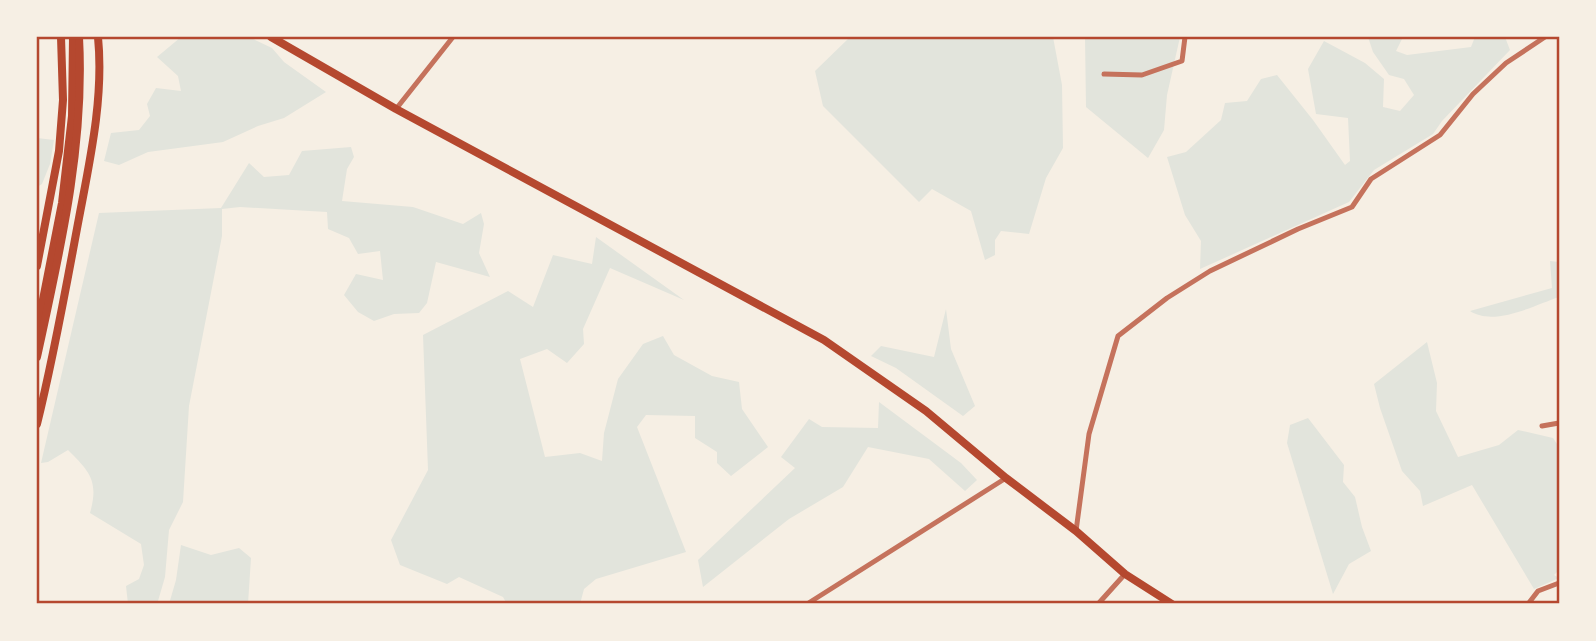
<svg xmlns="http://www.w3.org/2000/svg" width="1596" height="641" viewBox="0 0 1596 641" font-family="'Times New Roman',serif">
  <rect width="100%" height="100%" fill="#f6efe4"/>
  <g fill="#e2e4dc">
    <polygon points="181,37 249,37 272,48 284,62 326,92 284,118 258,126 223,142 148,152 119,165 104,161 111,133 139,130 150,116 147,104 156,88 181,91 178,76 157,57"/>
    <polygon points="850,37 1053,37 1062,85 1063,148 1046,178 1029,234 1001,231 995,240 995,255 985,260 971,211 932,189 919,202 823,106 815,71"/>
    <polygon points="1085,37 1180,37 1167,95 1164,130 1148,158 1086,107"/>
    <polygon points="1368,37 1403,37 1396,51 1407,55 1471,47 1475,37 1505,37 1510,50 1442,121 1433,134 1374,170 1349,202 1200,269 1201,241 1185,215 1167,157 1186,152 1221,120 1225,103 1247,101 1261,79 1277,75 1313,120 1345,165 1350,161 1348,118 1316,114 1308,69 1324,41 1365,63 1384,79 1383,107 1400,111 1414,95 1404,79 1389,75 1373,52"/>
    <polygon points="37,138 54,140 50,164 42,184 37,187"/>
    <path d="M 351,147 L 354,157 L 347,169 L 342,201 L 413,207 L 463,224 L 481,213 L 484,224 L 479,253 L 490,277 L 436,262 L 427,303 L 419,313 L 394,314 L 374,321 L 358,312 L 344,295 L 356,274 L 383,280 L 380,251 L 358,254 L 349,238 L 328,229 L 327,212 L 240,207 L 222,209 L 222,236 L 189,406 L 183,502 L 169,530 L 165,577 L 158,601 L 154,604 L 128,604 L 126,586 L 139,579 L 144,565 L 141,544 L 90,513 C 99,481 90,472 68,450 L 48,462 L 41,463 L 99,213 L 221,208 L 249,163 L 264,177 L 289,175 L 302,151 Z"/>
    <polygon points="596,237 684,300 610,268 583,329 584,344 567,363 547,349 520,359 545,457 580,453 602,461 604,433 618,379 643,344 663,336 674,355 712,376 739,382 742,409 768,447 731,476 717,463 717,452 695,438 695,416 646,415 637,427 686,552 596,579 584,589 580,604 507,604 503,597 459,577 447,584 400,565 391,540 428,470 423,335 508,291 533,307 553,255 592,264"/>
    <path d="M 1550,261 L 1559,262 L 1559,297 C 1535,305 1494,327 1470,311 L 1552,288 Z"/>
    <polygon points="946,309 951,349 975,406 963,416 896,368 871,356 881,346 934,357"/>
    <polygon points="1427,342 1437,383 1436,411 1458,457 1499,445 1518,430 1553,438 1559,447 1559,570 1554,575 1559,578 1534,589 1472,485 1423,506 1420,491 1402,471 1380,408 1374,384"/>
    <polygon points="879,402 961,463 977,480 965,491 929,459 868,447 843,487 789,519 703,587 698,560 795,468 781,457 809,419 822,427 878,428"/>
    <polygon points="1308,418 1344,465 1343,482 1355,497 1362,527 1371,551 1349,564 1333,594 1287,443 1290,425"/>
    <polygon points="181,545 211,555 239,548 251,558 248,604 169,604 176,580"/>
  </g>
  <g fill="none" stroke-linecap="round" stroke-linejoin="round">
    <g stroke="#c5725c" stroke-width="5">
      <polyline points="1104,74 1142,75 1182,61 1185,37"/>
      <polyline points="396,109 453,37"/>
      <polyline points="1542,426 1559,423"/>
      <polyline points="1076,531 1089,434 1118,336 1167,298 1210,271 1298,229 1352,207 1371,179 1440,135 1473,94 1506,63 1545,37"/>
      <polyline points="807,604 1006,478"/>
      <polyline points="1098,604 1125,574"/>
      <polyline points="1528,604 1538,591 1559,583"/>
    </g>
    <g stroke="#b5482f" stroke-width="8">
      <polyline points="271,37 396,109 824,340 926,411 1006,478 1076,531 1125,574 1172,604"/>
      <polyline points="37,266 59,151 63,100 61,37"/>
      <polyline points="37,330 62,203 72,116 73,37"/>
      <path d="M 37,357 C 60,251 85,146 79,37"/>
      <path d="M 37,424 C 54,356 66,287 79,218 C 90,160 104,97 98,37"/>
    </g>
  </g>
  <rect width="1596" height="641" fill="none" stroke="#f6efe4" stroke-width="77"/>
  <rect x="38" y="38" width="1520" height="564" fill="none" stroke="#b5482f" stroke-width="2.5"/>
</svg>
